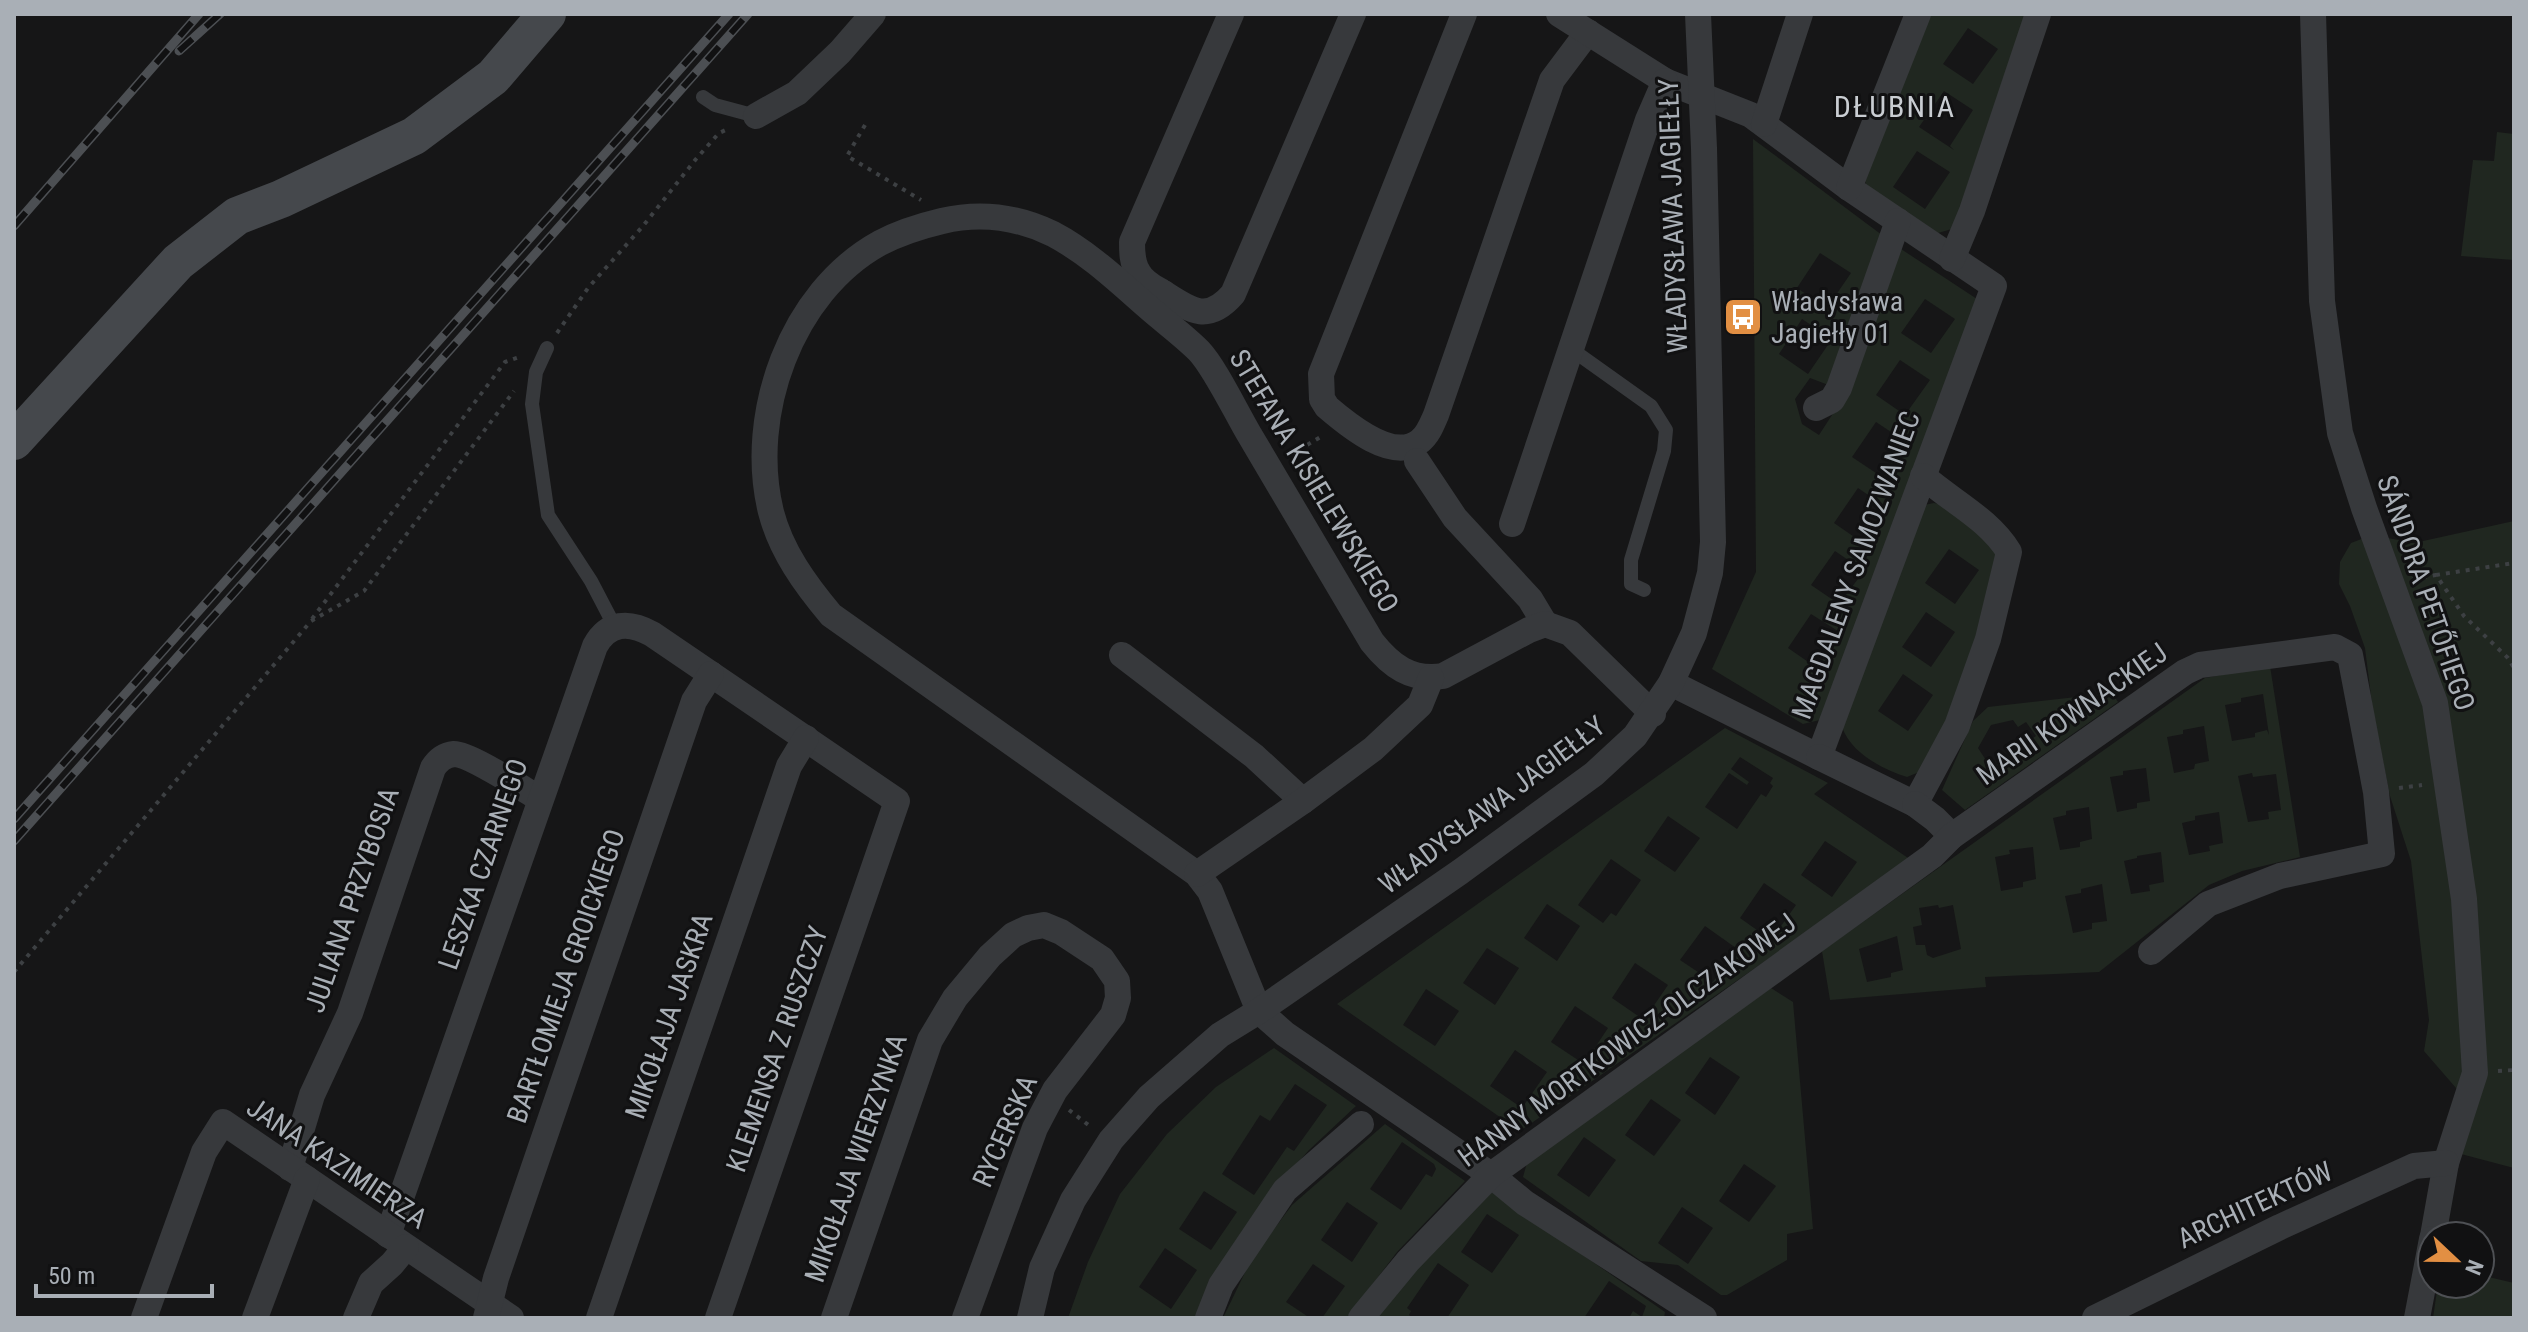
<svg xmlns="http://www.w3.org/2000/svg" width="2528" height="1332" viewBox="0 0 2528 1332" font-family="'Roboto Condensed',sans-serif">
  <rect width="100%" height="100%" fill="#161617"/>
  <g fill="#202720" fill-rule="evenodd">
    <path d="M 1928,14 L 2028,14 L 2013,70 L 1952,229 L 1938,233 L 1867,187 L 1865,181 ZM 1968,28 L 1998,49 L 1973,84 L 1943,64 ZM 1944,91 L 1973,110 L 1950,146 L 1954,150 L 1919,127 ZM 1917,151 L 1950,172 L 1925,209 L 1893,187 Z"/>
    <polygon points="2497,132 2514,134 2514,260 2461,256 2473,160 2494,161"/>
    <path d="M 1753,139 L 1882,235 L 1831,386 L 1810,378 L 1795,399 L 1802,424 L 1819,435 L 1845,395 L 1901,249 L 1977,299 L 1824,719 L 1803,724 L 1712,669 L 1756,572 ZM 1820,253 L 1851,273 L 1827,308 L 1797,288 ZM 1925,299 L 1955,319 L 1931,353 L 1901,333 ZM 1802,319 L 1832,339 L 1808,374 L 1779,354 ZM 1900,360 L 1930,380 L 1905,415 L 1876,395 ZM 1876,422 L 1906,442 L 1882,477 L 1852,457 ZM 1858,488 L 1887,508 L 1863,543 L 1834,523 ZM 1835,551 L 1864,571 L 1839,604 L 1811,585 ZM 1811,614 L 1841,633 L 1817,668 L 1788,648 Z"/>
    <path d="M 1934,503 L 1943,505 L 1999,549 L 1964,686 L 1924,770 L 1907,777 C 1882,769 1851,753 1842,727 L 1924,505 ZM 1949,549 L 1979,570 L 1955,604 L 1925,583 ZM 1926,612 L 1955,632 L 1931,667 L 1902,647 ZM 1903,674 L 1933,695 L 1908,731 L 1878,711 Z"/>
    <polygon points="2514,521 2514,1168 2461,1154 2469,1103 2424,1051 2429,1020 2411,861 2390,796 2373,712 2365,648 2350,606 2339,584 2340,562 2351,543 2372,535 2414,543"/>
    <path d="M 2270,666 L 2300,857 L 2242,871 L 2209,885 L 2099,972 L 1985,977 L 1986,987 L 1830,1000 L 1822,951 L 2205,678 ZM 2263,694 L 2269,735 L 2267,730 L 2255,733 L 2255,737 L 2232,741 L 2225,705 L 2241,702 L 2241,698 ZM 2204,726 L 2209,761 L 2195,764 L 2194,769 L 2174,773 L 2167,737 L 2183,734 L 2183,730 ZM 2146,768 L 2150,801 L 2137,803 L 2137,808 L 2117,812 L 2110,777 L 2123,775 L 2123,771 ZM 2252,773 L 2253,777 L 2276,774 L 2281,810 L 2268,812 L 2269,819 L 2248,822 L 2238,776 ZM 2089,807 L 2092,839 L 2080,842 L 2080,847 L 2060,850 L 2053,818 L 2066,815 L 2066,811 ZM 2219,812 L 2223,843 L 2209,846 L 2210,851 L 2189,855 L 2182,823 L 2195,820 L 2195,816 ZM 2033,847 L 2036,879 L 2023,882 L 2023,887 L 2001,891 L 1995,857 L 2010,854 L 2009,850 ZM 2161,852 L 2164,882 L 2149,885 L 2150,891 L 2131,894 L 2124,861 L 2137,858 L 2137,856 ZM 2102,884 L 2107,921 L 2092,923 L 2092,929 L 2073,933 L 2065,896 L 2081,893 L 2081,889 ZM 1938,905 L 1939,908 L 1953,905 L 1961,949 L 1933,958 L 1927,955 L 1925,945 L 1916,945 L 1913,927 L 1922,925 L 1919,908 ZM 1897,936 L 1903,970 L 1891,973 L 1891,977 L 1867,982 L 1859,949 Z"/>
    <path d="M 2112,693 L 2118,702 L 1965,810 L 1942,790 L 1973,721 L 1988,707 ZM 2013,720 L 2018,727 L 2026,722 L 2036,736 L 1991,768 L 1978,748 L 1991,725 Z"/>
    <path d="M 1725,728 L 1828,783 L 1814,794 L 1911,860 L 1520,1131 L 1337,1004 ZM 1740,757 L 1773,778 L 1770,783 L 1773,786 L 1766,797 L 1761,794 L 1737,829 L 1705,807 L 1729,773 L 1747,785 L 1749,782 L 1731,769 ZM 1668,816 L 1700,838 L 1675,872 L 1644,851 ZM 1825,841 L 1857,862 L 1832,897 L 1801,875 ZM 1611,859 L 1641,880 L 1616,916 L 1611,913 L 1603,923 L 1578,905 ZM 1764,883 L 1796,905 L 1771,940 L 1740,918 ZM 1547,904 L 1580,926 L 1557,961 L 1524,938 ZM 1705,926 L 1736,948 L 1713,982 L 1680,960 ZM 1487,948 L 1519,968 L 1495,1005 L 1463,983 ZM 1635,963 L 1668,985 L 1644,1020 L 1612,998 ZM 1426,989 L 1459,1011 L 1435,1046 L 1403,1025 ZM 1575,1006 L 1608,1028 L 1584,1064 L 1551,1042 ZM 1515,1050 L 1547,1072 L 1522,1108 L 1490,1086 Z"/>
    <path d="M 1771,988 L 1793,1002 L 1813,1229 L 1787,1234 L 1787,1260 L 1727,1295 L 1721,1295 L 1678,1265 L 1641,1261 L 1523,1177 L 1528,1159 ZM 1710,1057 L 1740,1077 L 1715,1115 L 1685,1093 ZM 1651,1099 L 1681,1120 L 1654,1156 L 1625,1135 ZM 1584,1137 L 1616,1160 L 1589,1197 L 1557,1175 ZM 1744,1164 L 1776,1186 L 1749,1222 L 1719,1201 ZM 1682,1207 L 1713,1228 L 1688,1264 L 1658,1243 Z"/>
    <path d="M 1274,1048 L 1356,1106 L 1309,1150 L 1262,1203 L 1200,1318 L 1068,1318 L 1088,1262 L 1120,1194 L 1167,1134 L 1216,1087 ZM 1295,1084 L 1327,1105 L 1294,1151 L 1287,1147 L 1254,1195 L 1222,1174 L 1260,1115 L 1270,1121 ZM 1204,1191 L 1237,1212 L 1211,1250 L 1179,1229 ZM 1165,1248 L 1197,1270 L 1171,1309 L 1139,1287 Z"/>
    <path d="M 1385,1124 L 1465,1181 L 1397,1252 L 1347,1318 L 1322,1318 L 1345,1286 L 1313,1264 L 1286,1302 L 1310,1318 L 1223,1318 L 1251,1260 L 1292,1205 ZM 1402,1142 L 1434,1164 L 1436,1169 L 1432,1177 L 1426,1174 L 1401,1210 L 1370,1189 ZM 1347,1202 L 1378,1223 L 1352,1262 L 1321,1240 Z"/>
    <path d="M 1492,1192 L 1665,1312 L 1664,1318 L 1629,1318 L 1633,1311 L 1642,1317 L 1646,1306 L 1609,1281 L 1584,1318 L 1447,1318 L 1469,1285 L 1438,1263 L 1407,1308 L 1411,1311 L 1409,1315 L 1413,1318 L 1374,1318 L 1382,1305 ZM 1487,1214 L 1519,1235 L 1492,1273 L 1461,1252 Z"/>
    <polygon points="2480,1275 2514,1283 2514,1318 2433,1318 2438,1284 2480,1284"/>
  </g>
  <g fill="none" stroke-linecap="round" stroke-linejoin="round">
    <g stroke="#3d4043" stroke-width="4" stroke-dasharray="4 6" stroke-linecap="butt">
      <polyline points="865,125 847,156 921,200"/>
      <polyline points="557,333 588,288 643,226 696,159 719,133 728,129"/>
      <polyline points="1290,455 1324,435"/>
      <polyline points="2436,575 2514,563"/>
      <polyline points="2413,579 2436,575 2464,616 2508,658 2514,668"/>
      <polyline points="312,619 505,362 522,356"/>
      <polyline points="2514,742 2514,801"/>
      <polyline points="2399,788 2422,785"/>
      <polyline points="14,972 311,621 364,591 514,391"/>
      <polyline points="2498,1071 2514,1070"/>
      <polyline points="1069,1110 1091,1127"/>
    </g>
    <g stroke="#37393c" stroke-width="14">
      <polyline points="703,97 715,105 756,116"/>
      <polyline points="547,348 536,372 532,404 548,515 591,581 615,627"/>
      <polyline points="1571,349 1651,406 1666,430 1664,451 1631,560 1631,584 1644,590"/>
    </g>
    <g stroke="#37393c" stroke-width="26">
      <path d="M 1231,14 L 1132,242 C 1132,252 1132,263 1138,272 C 1143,282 1153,287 1162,292 C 1190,310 1207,324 1233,294 L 1353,14"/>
      <path d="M 1464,14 L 1321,374 L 1322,399 L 1327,407 C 1348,425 1393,463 1420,441 C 1428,435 1432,424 1436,415 L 1552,80 L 1588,32"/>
      <polyline points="1559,14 1665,81 1751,115 1849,188 1994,286 1819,757 1671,683"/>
      <polyline points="2313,14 2322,301 2340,433 2364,508 2435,703 2464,899 2475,1073 2446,1163 2433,1236"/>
      <polyline points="756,116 797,93 840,52 873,14"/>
      <polyline points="1764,124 1800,14"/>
      <polyline points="1849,188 1918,14"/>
      <polyline points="1952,259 1972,211 2038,14"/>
      <polyline points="1816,408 1832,400 1839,388 1898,221"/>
      <polyline points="1417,461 1455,518 1530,599 1545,624"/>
      <polyline points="1512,524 1648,120 1665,81"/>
      <polyline points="1122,655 1254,756 1303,801"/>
      <path d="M 1653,714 L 1570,633 L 1545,624 L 1529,630 L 1443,676 C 1411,681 1391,666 1372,642 C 1331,573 1290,504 1249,434 C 1236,412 1215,368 1199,351 C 1184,336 1165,322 1149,308 C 1119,282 1089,253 1053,234 C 1018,217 980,212 942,221 C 921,226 899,233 880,243 C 791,292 747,415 771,512 C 781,551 805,584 831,615 L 1197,874 L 1210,891 L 1259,1011 L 1285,1034 L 1491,1175 L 1525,1203 L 1704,1318"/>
      <path d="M 1819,757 L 1915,804 L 1957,726 L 1988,639 L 2009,552 C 1989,519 1951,501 1923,476"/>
      <polyline points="1915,804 1935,819 1952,836"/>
      <polyline points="1197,874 1303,801 1373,749 1420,705 1431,678"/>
      <path d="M 290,1168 L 312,1095 L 350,1013 L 433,768 C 438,760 444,755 454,754 C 470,754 523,789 540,799"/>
      <path d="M 388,1235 L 595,646 C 608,622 629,621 652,634 L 897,801 L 718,1318"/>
      <polyline points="144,1318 204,1152 223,1122 511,1318"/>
      <polyline points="255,1318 307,1179"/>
      <polyline points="356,1318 371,1283 392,1264 406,1247"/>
      <polyline points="486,1318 496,1278 694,701 711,674"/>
      <polyline points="599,1318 789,766 806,738"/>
      <polyline points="834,1318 930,1040 955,998 990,956 1013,935 1028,928 1044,925 1061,932 1102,959 1117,981 1118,998 1113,1015 1055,1090 1035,1128 965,1318"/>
      <polyline points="1030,1318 1042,1268 1073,1200 1111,1140 1149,1097 1220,1035 1259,1011 1460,872 1594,774 1635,736 1671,683 1694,633 1710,573 1713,542 1704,148 1698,14"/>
      <polyline points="1208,1318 1221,1285 1285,1190 1361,1124"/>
      <polyline points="1361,1318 1408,1261 1491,1175 1932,856 1952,836 2185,672 2200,665 2335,647 2350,655 2376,792 2382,854 2280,876 2208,904 2151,952"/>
      <polyline points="2095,1318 2280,1227 2414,1166 2446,1163"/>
      <polyline points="2417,1318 2432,1239"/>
    </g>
    <polyline stroke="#45484c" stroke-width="38" points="14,441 178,262 237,216 281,199 414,136 493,77 547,14"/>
    <g stroke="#4c4f53" stroke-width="9">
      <g id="rail">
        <polyline points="179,51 220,14"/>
        <polyline points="14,226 199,14"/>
        <polyline points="14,819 729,14"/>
        <polyline points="14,841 748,14"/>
      </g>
    </g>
    <use href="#rail" stroke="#111112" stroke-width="6" stroke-dasharray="18" stroke-linecap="butt"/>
  </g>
  <defs>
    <g id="bus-square" transform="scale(2)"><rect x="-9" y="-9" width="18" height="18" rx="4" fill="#e28f43" stroke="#111112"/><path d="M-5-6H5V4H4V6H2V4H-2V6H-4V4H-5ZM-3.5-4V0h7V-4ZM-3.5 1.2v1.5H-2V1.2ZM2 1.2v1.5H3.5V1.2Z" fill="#fff"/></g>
  </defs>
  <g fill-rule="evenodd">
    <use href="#bus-square" x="1743" y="317"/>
  </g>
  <g text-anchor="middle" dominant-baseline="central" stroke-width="6" stroke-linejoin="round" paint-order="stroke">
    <g font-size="28" fill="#a9afb6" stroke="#111112">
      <text transform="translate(1673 216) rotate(-92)">WŁADYSŁAWA JAGIEŁŁY</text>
      <text transform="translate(1314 481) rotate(59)">STEFANA KISIELEWSKIEGO</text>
      <text transform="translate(1856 565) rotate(-70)">MAGDALENY SAMOZWANIEC</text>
      <text transform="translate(2426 593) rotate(71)">SÁNDORA PETŐFIEGO</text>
      <text transform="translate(2072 714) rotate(-35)">MARII KOWNACKIEJ</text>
      <text transform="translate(1492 805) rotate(-37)">WŁADYSŁAWA JAGIEŁŁY</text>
      <text transform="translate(483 864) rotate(-71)">LESZKA CZARNEGO</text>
      <text transform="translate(352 900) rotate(-71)">JULIANA PRZYBOSIA</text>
      <text transform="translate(566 976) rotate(-71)">BARTŁOMIEJA GROICKIEGO</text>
      <text transform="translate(669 1016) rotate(-71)">MIKOŁAJA JASKRA</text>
      <text transform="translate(1627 1040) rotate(-36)">HANNY MORTKOWICZ-OLCZAKOWEJ</text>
      <text transform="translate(777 1049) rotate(-71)">KLEMENSA Z RUSZCZY</text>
      <text transform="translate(1005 1131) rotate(-66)">RYCERSKA</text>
      <text transform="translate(856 1158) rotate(-71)">MIKOŁAJA WIERZYNKA</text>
      <text transform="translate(337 1163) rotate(34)">JANA KAZIMIERZA</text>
      <text transform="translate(2255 1205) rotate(-25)">ARCHITEKTÓW</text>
    </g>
    <g font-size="28" fill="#a9afb6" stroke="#111112" text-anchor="start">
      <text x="1771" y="301">Władysława<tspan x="1771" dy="32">Jagiełły 01</tspan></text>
    </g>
    <g font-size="30" letter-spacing="2" fill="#c9cdd2" stroke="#111112">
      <text x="1895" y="106">DŁUBNIA</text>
    </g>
  </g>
  <rect width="2528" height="1332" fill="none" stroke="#a9afb6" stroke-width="32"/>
  <g transform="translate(2456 1260) rotate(112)"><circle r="38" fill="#111112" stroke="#4e5054" stroke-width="2"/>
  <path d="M0-6L14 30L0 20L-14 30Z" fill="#e28f43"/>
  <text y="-12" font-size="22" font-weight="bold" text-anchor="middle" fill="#a9afb6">N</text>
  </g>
  <path d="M36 1284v12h176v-12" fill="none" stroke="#a9afb6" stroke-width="4"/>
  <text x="48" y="1284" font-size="24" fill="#a9afb6" stroke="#111112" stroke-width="6" paint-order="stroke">50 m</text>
</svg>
